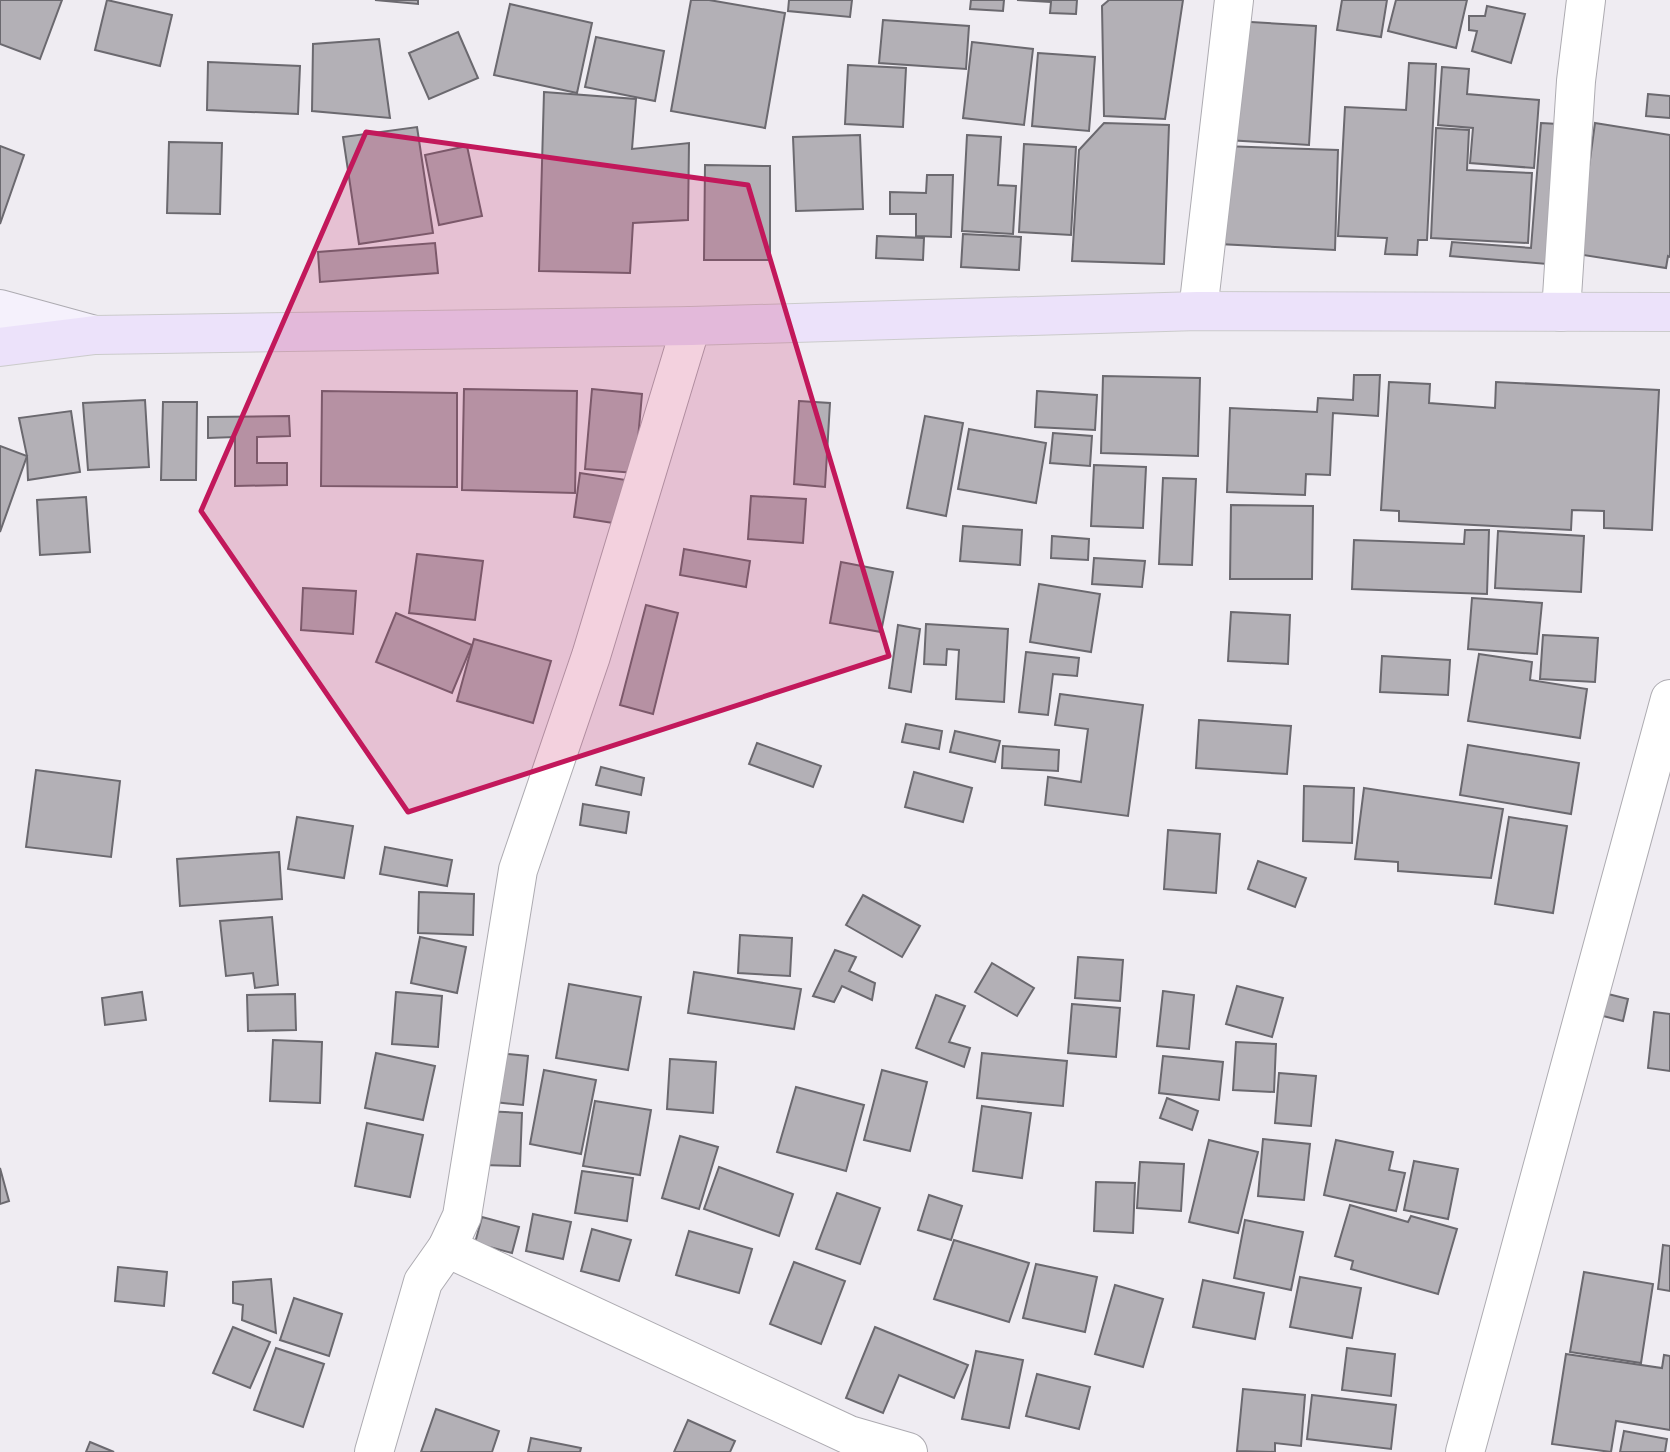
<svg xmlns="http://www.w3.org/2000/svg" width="1670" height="1452" viewBox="0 0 1670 1452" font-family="Georgia,serif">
  <rect width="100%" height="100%" fill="#efecf2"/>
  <g fill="#b3b0b6" stroke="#6b696f" stroke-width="2">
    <polygon points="0,0 62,0 40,59 0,44"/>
    <polygon points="107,0 172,15 160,66 95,50"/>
    <polygon points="375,0 418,0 418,4"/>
    <polygon points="691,0 709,0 785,13 765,128 671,111"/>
    <polygon points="789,0 852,0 850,17 788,11"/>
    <polygon points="971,0 1004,0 1003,11 970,9"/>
    <polygon points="1017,0 1077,0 1076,14 1050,13 1051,2"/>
    <polygon points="1109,0 1183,0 1165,119 1104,116 1102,6"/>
    <polygon points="1342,0 1387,0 1381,37 1337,30"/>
    <polygon points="1396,0 1467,0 1456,48 1388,31"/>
    <polygon points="510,4 592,23 577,93 494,75"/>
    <polygon points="1487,6 1525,14 1511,63 1472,51 1477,31 1469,30 1469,16 1485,16"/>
    <polygon points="883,20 969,26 966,69 879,63"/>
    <polygon points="1234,21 1316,26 1309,145 1227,140"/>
    <polygon points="458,32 478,78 429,99 409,53"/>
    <polygon points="596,37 664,51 655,101 585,87"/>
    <polygon points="379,39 390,118 312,111 313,44"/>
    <polygon points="972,42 1033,49 1024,125 963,118"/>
    <polygon points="1038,53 1095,57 1089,131 1032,126"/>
    <polygon points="208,62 300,66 298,114 207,110"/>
    <polygon points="1409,63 1436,64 1427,240 1418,240 1417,255 1385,254 1387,238 1338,236 1345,107 1406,110"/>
    <polygon points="848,65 906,68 903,127 845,124"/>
    <polygon points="1442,67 1469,69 1467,94 1539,100 1534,168 1470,163 1473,128 1438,125"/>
    <polygon points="544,92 636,99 632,149 689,143 688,220 633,223 630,273 539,271"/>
    <polygon points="1648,94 1670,96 1670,118 1646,116"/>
    <polygon points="1104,123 1169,125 1164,264 1072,261 1079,150"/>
    <polygon points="1541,123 1558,124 1547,264 1450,256 1452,242 1531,248"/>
    <polygon points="1595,123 1670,135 1670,257 1668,256 1666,268 1577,254"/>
    <polygon points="417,127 433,233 359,244 343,137"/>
    <polygon points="1436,128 1469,130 1467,170 1532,173 1528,243 1431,238"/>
    <polygon points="860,135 863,209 796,211 793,137"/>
    <polygon points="967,135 1001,137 998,185 1016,186 1013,234 962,231"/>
    <polygon points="169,142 222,143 220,214 167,213"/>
    <polygon points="1024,144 1076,147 1071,235 1019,232"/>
    <polygon points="0,146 24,155 0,224"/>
    <polygon points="467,146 482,216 439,225 425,155"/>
    <polygon points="1223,146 1338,150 1335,250 1219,244"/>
    <polygon points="705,165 770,166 770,260 704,260"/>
    <polygon points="927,175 953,175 951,237 916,236 916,214 890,214 890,192 926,193"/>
    <polygon points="963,234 1021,237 1019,270 961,267"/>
    <polygon points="877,236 924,238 923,260 876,258"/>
    <polygon points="435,243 438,273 320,282 318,252"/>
    <polygon points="1354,375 1380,375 1378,416 1333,413 1330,475 1306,474 1305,495 1227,492 1230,408 1317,412 1318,398 1353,400"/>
    <polygon points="1103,376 1200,378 1198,456 1101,453"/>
    <polygon points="1389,382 1430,384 1429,403 1495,408 1496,382 1659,390 1652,530 1604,528 1604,511 1572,510 1571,530 1399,521 1399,511 1381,510"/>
    <polygon points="464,389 577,391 575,493 462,490"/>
    <polygon points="592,389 642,394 635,473 585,469"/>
    <polygon points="322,391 457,393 457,487 321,486"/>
    <polygon points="1037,391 1097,395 1095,430 1035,427"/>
    <polygon points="145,400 149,467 88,470 83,403"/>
    <polygon points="799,401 830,403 825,487 794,484"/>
    <polygon points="163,402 197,402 196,480 161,480"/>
    <polygon points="71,411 80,472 28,480 27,456 19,418"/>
    <polygon points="289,416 290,436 257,437 257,463 287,463 287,485 235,486 235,437 208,438 208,417"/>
    <polygon points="925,416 963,423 946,516 907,508"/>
    <polygon points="969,429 1046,443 1036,503 958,489"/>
    <polygon points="1053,433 1092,436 1090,466 1050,463"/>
    <polygon points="0,446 27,456 0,532"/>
    <polygon points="1094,465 1146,467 1143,528 1091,526"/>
    <polygon points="580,473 626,480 620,524 574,517"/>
    <polygon points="1163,478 1196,479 1192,565 1159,564"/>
    <polygon points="751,496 806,499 803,543 748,539"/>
    <polygon points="86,497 90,552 40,555 37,500"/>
    <polygon points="1231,505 1313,506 1312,579 1230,579"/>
    <polygon points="963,526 1022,530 1020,565 960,561"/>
    <polygon points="1465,530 1489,530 1487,594 1352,589 1354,540 1464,544"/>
    <polygon points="1498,531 1584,536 1581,592 1495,588"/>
    <polygon points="1052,536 1089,539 1088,560 1051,558"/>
    <polygon points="684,549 750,561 746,587 680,575"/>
    <polygon points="417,554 483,561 475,620 409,613"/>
    <polygon points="1094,558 1145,561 1142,587 1092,584"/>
    <polygon points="841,562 893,572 881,632 830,623"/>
    <polygon points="1039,584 1100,594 1091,652 1030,642"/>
    <polygon points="303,588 356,591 353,634 301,630"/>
    <polygon points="1472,598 1542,603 1537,654 1468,649"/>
    <polygon points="646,605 678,613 653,714 620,705"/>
    <polygon points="1231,612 1290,615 1288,664 1228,661"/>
    <polygon points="396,613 472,645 452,693 376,662"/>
    <polygon points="926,624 1008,629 1004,702 956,699 959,650 947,649 946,665 924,664"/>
    <polygon points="898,625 920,629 911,692 889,688"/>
    <polygon points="1543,635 1598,638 1595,682 1540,679"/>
    <polygon points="474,639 551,661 533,723 457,701"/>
    <polygon points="1026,652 1079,658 1077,676 1053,674 1048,715 1019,712"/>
    <polygon points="1479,654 1532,662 1530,680 1587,689 1580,738 1468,721"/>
    <polygon points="1382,656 1450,660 1448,695 1380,692"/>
    <polygon points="1060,694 1143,705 1128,816 1045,805 1048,777 1081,782 1088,729 1055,725"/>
    <polygon points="1199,720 1291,726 1287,774 1196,768"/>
    <polygon points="906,724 942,731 939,749 902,742"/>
    <polygon points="955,731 1000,741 995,762 950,752"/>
    <polygon points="757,743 821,766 813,787 749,764"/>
    <polygon points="1468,745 1579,763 1571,814 1460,795"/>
    <polygon points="1003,746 1059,750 1058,771 1002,768"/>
    <polygon points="601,767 644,778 641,795 596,785"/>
    <polygon points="36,770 120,781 111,857 26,847"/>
    <polygon points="914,772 972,788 963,822 905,807"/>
    <polygon points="1304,786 1354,788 1352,843 1303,841"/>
    <polygon points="1364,788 1503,809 1491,878 1398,871 1398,862 1355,859"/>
    <polygon points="583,804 629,812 626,833 580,825"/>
    <polygon points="297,817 353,826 344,878 288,869"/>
    <polygon points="1509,817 1567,826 1553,913 1495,904"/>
    <polygon points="1168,830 1220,834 1216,893 1164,889"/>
    <polygon points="385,847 452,860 447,886 380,874"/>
    <polygon points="279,852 282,899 180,906 177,859"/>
    <polygon points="1258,861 1306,878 1295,907 1248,889"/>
    <polygon points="419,892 474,894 473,935 418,933"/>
    <polygon points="863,895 920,926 902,957 846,925"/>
    <polygon points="272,917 278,985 255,988 253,973 226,976 220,921"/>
    <polygon points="740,935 792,938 790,976 738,973"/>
    <polygon points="420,937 466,947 457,993 411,983"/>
    <polygon points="835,950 856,957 849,971 875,983 872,1000 842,986 834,1002 813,996"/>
    <polygon points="1078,957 1123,960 1120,1001 1075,998"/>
    <polygon points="992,963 1034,988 1017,1016 975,992"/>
    <polygon points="694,972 801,989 794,1029 688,1013"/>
    <polygon points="569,984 641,997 628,1070 556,1058"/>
    <polygon points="1237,986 1283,998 1272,1037 1226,1024"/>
    <polygon points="1163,991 1194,995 1189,1049 1157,1046"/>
    <polygon points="1596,991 1628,999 1623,1021 1591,1013"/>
    <polygon points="142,992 146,1020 105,1025 102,998"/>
    <polygon points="396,992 442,996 438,1047 392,1044"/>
    <polygon points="295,994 296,1030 248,1031 247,995"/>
    <polygon points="936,995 965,1006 949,1042 970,1048 964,1067 916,1048"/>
    <polygon points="1072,1004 1120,1008 1116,1057 1068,1053"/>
    <polygon points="1654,1012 1670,1014 1670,1071 1648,1068"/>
    <polygon points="273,1040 322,1042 320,1103 270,1101"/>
    <polygon points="1236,1042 1276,1044 1274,1092 1233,1090"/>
    <polygon points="489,1052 528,1056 523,1105 485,1101"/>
    <polygon points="376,1053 435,1066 423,1120 365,1108"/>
    <polygon points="982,1053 1067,1061 1063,1106 977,1098"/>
    <polygon points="1163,1056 1223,1062 1219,1100 1159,1093"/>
    <polygon points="670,1059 716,1062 713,1113 667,1109"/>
    <polygon points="544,1070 596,1080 581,1154 530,1144"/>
    <polygon points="882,1070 927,1082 910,1151 864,1140"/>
    <polygon points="1279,1073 1316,1076 1311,1126 1275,1123"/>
    <polygon points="796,1087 864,1105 846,1171 777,1152"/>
    <polygon points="1167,1098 1198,1111 1192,1130 1160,1118"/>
    <polygon points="595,1101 651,1110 640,1175 583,1166"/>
    <polygon points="982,1106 1031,1113 1022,1178 973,1171"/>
    <polygon points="484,1111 522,1113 520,1166 482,1165"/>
    <polygon points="367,1123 423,1135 410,1197 355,1186"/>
    <polygon points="680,1136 718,1147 699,1209 662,1198"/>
    <polygon points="1263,1139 1310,1144 1304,1200 1258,1196"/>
    <polygon points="1209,1140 1258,1152 1238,1233 1189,1222"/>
    <polygon points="1336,1140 1393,1152 1389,1170 1405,1173 1396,1211 1324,1195"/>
    <polygon points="1414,1161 1458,1169 1448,1219 1404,1210"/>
    <polygon points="1140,1162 1184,1164 1181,1211 1137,1208"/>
    <polygon points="719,1167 793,1194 779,1236 704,1209"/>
    <polygon points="0,1168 9,1201 0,1204"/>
    <polygon points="582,1171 633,1178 627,1221 575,1213"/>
    <polygon points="1096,1182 1135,1183 1133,1233 1094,1231"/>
    <polygon points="837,1193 880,1208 860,1264 816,1249"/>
    <polygon points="929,1195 962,1206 951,1240 918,1230"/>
    <polygon points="1350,1205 1408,1222 1411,1216 1457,1229 1438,1294 1351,1269 1353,1261 1335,1256"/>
    <polygon points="533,1214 571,1222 563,1259 526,1251"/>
    <polygon points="482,1217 519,1227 512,1253 475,1243"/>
    <polygon points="1245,1220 1303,1232 1291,1290 1234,1278"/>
    <polygon points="592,1229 631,1240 619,1281 581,1271"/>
    <polygon points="689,1231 752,1249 739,1293 676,1275"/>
    <polygon points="954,1240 1029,1263 1009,1322 934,1299"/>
    <polygon points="1663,1245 1670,1246 1670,1291 1658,1289"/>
    <polygon points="794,1262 845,1281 821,1344 770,1324"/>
    <polygon points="1036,1264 1097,1277 1085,1332 1023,1318"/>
    <polygon points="118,1267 167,1272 164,1306 115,1301"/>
    <polygon points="1584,1272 1653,1284 1641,1363 1570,1352"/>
    <polygon points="1300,1277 1361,1288 1352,1338 1290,1327"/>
    <polygon points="271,1279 276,1333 242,1320 243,1305 233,1303 233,1282"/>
    <polygon points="1203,1280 1264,1293 1255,1339 1193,1327"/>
    <polygon points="1115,1285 1163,1299 1143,1367 1095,1354"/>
    <polygon points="294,1298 342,1314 329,1356 280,1340"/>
    <polygon points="233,1327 270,1342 250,1388 213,1373"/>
    <polygon points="875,1327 968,1365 954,1398 899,1375 883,1413 846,1398"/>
    <polygon points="276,1348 324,1364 303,1427 254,1410"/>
    <polygon points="1347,1348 1395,1354 1391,1396 1342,1390"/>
    <polygon points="976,1351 1023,1360 1009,1428 962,1419"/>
    <polygon points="1566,1354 1662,1368 1664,1355 1670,1356 1670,1430 1616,1421 1611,1452 1552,1444"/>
    <polygon points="1037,1374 1090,1387 1079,1429 1026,1416"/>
    <polygon points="1243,1389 1305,1395 1301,1446 1275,1443 1275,1452 1237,1451"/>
    <polygon points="1312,1395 1396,1405 1391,1449 1307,1439"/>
    <polygon points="436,1409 499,1431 492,1452 421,1452"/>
    <polygon points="688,1420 735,1441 730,1452 674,1452"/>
    <polygon points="1624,1431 1667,1439 1665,1452 1620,1452"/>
    <polygon points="531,1438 581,1448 580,1452 528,1452"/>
    <polygon points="90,1442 114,1452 86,1452"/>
  </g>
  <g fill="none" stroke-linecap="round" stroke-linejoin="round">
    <g stroke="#adabb1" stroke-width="40">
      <g id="minor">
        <polyline points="1198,311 1234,0"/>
        <polyline points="1561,312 1576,81 1586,0"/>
        <polyline points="447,1248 849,1435 908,1452"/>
        <polyline points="374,1452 423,1282 447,1248 462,1216 518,870 591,656 691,326"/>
      </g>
    </g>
    <g stroke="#adabb1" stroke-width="40">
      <polyline id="tertiary" points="1465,1452 1670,699"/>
    </g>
    <g stroke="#adabb1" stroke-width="40">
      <polyline id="secondary" points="0,309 95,335"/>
    </g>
    <g stroke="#cbcbcb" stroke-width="40">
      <polyline id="primary" points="0,347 95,335 691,326 1198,311 1670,312"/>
    </g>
    <use href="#minor" stroke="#fff" stroke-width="38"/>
    <use href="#tertiary" stroke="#fff" stroke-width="38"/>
    <use href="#secondary" stroke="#f5f1fc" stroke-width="38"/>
    <use href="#primary" stroke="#ece2fa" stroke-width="38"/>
  </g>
  <path fill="#c2185b" fill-opacity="0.2" stroke="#c2185b" stroke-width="5" stroke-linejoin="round" d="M 366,132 L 748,185 L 889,656 L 408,812 L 201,511 Z"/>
</svg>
